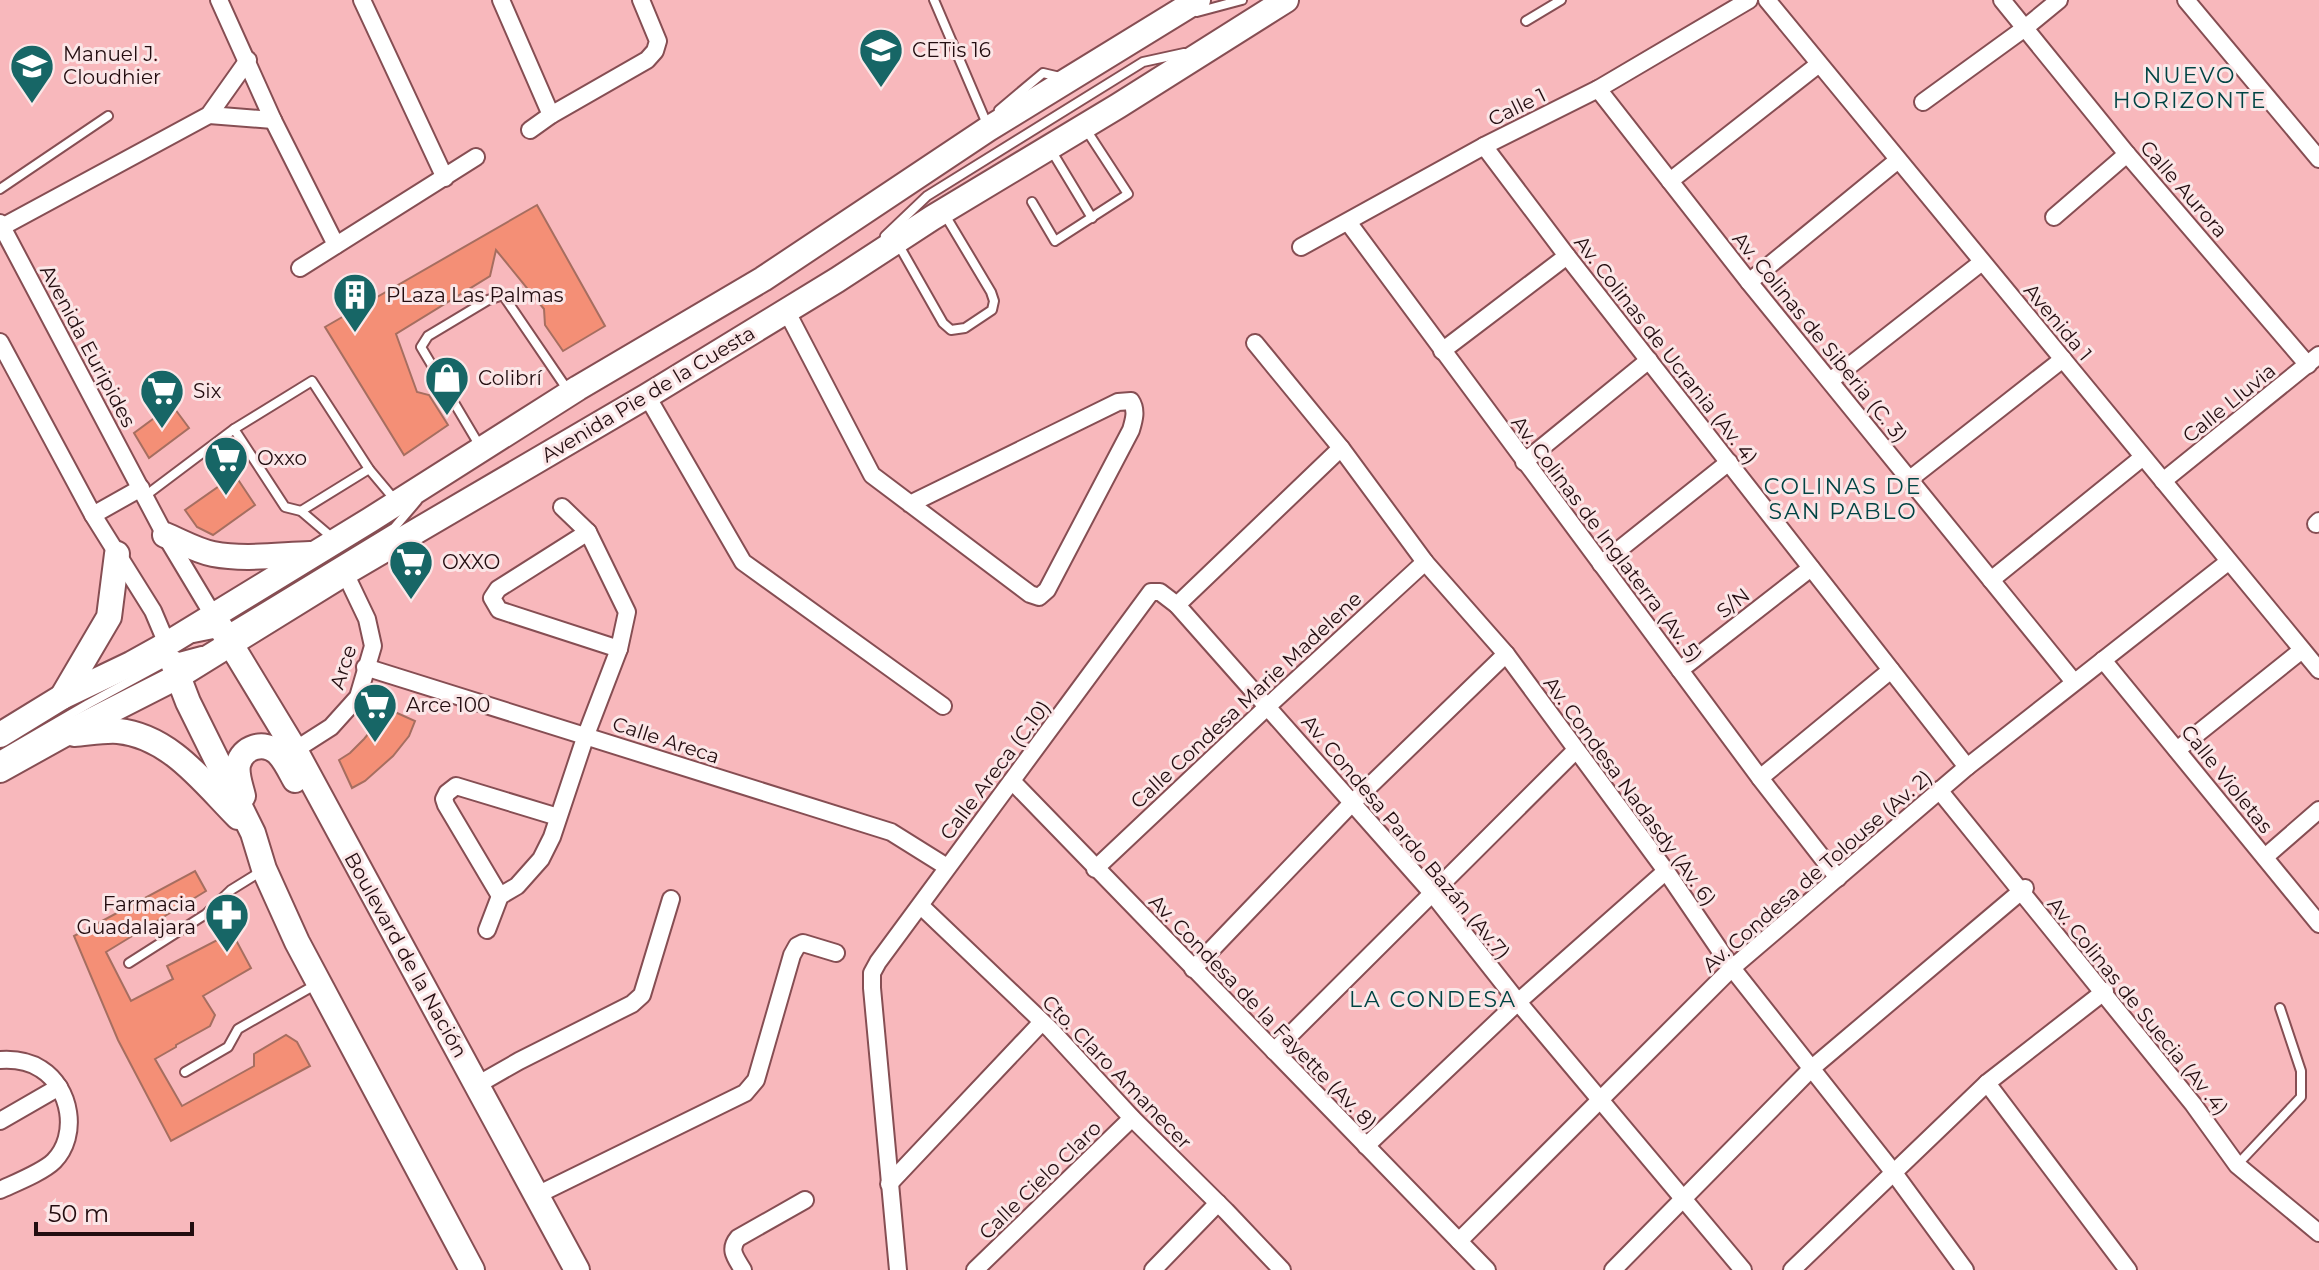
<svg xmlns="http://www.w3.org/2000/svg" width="2319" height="1270" viewBox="0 0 2319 1270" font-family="Montserrat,sans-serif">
  <rect width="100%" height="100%" fill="#f8b8bc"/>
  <g fill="#f48f76" stroke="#a66e60" stroke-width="2">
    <polygon points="537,205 605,326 563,351 545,325 544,309 496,250 490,276 396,334 417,392 429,395 448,425 404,455 325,327"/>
    <polygon points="172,405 189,428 149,458 134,433"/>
    <polygon points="235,475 255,505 213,535 197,527 185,510"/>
    <polygon points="386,708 415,721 409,736 393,756 365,781 352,788 339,760 350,753 364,739 379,721"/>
    <polygon points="195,871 206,891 106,952 131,1001 173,979 167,966 223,937 236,940 251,968 203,996 215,1015 210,1026 176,1045 176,1047 155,1059 182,1106 254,1066 254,1054 286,1035 297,1042 310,1066 171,1141 118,1040 74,936"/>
  </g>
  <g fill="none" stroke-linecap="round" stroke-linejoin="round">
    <g stroke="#864e53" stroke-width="12">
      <g id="lane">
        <polyline points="934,0 987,124"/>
        <polyline points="1197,12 1242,0"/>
        <polyline points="1526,21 1561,0"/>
        <polyline points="999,110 1043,73 1060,77"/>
        <polyline points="1051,150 1092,218"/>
        <polyline points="0,189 108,116"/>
        <polyline points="1032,202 1055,241 1128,194 1085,128"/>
        <polyline points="885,236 927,196 1143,62 1184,53"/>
        <polyline points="897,242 943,323 951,330 965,328 992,310 994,301 991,292 945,215"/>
        <polyline points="481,448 421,347 428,336 488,300 503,295 567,389"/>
        <polyline points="145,496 234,429"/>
        <polyline points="301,511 369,469"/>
        <polyline points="335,540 301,511 285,507 234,429 312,381 369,469 395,500"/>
        <polyline points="193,638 223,632 394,528 417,501"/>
        <polyline points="0,755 88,704 171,659 201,651"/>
        <polyline points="129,963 206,914 231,890 260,872"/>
        <polyline points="185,1072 228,1047 238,1029 315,985"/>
        <polyline points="2237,1165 2301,1097 2301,1071 2280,1008"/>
      </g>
    </g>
    <g stroke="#864e53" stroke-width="20">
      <g id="street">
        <polyline points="219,0 273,120 336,245"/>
        <polyline points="362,0 445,178"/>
        <polyline points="501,0 551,115"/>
        <polyline points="1767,0 2319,670"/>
        <polyline points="2002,0 2127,154 2308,365"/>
        <polyline points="2186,0 2319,159"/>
        <polyline points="1598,89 1749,282 2074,682"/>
        <polyline points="1923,102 2025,28 2059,0"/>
        <polyline points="209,115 273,120"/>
        <polyline points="530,130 551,115 647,60 655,51 658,41 641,0"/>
        <polyline points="1484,146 1567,256 1967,767"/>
        <polyline points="1670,181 1819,64"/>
        <polyline points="2054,217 2127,154"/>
        <polyline points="1348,222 1760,778 1838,878"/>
        <polyline points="0,223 165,535 213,615"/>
        <polyline points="2,227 209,115 248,60"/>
        <polyline points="1301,247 1484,146 1598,89 1749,0"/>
        <polyline points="300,268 476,157"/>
        <polyline points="1749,282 1898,160"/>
        <path d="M 787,312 L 872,475 L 1030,594 L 1039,597 L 1047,590 L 1131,430 C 1134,420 1137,410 1131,401 L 1118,402 L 910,504"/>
        <polyline points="0,342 93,515 153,611 167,644"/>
        <polyline points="1255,343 1341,448 1425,562 1506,654 1666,871 1732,968 1894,1173 1965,1270"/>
        <polyline points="1442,351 1567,256"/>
        <polyline points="1830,381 1982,262"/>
        <polyline points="647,396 743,562 943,706"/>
        <polyline points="1524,462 1649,360"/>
        <polyline points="1910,479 2063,359"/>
        <polyline points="2163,481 2319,355"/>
        <polyline points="93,515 141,488"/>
        <polyline points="2316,524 2319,521"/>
        <polyline points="588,532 498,589 492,598 499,610 619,649"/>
        <polyline points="1601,564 1729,462"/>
        <polyline points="1991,580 2143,457"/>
        <polyline points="1177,605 1341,448"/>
        <polyline points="2103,660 2319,924"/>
        <polyline points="365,667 891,832 947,867"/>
        <polyline points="1680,670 1811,568"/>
        <polyline points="295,750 331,727 358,697 373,646 367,619 345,573"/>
        <polyline points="2177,750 2302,650"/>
        <polyline points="1760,778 1891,670"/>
        <polyline points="1012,781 1487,1270"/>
        <polyline points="1939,790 2193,1104 2237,1165 2319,1233"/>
        <polyline points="2265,857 2319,810"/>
        <polyline points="1095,869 1268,706 1425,562"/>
        <polyline points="500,896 446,805 444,799 447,793 456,786 558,817"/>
        <polyline points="921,906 1051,1030 1132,1118 1226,1211 1282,1270"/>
        <polyline points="487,930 500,896 517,886 541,859 552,837 586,735 619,649 627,612 588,532 562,507"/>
        <polyline points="1193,969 1352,803 1506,654"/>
        <polyline points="1274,1051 1576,750"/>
        <path d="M 0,1060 C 15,1059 29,1061 41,1069 C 71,1088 79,1135 54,1161 C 43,1172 15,1183 0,1190"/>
        <polyline points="1987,1083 2128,1270"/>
        <polyline points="477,1085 519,1061 632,1004 642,995 671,899"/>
        <polyline points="0,1121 59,1087"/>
        <polyline points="1366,1146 1518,1002 1666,871"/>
        <polyline points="889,1184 1042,1022"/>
        <polyline points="537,1195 745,1093 756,1080 792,955 797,946 803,943 836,953"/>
        <polyline points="1459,1241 1732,968 1967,767 2228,562"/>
        <path d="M 743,1270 C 736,1258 728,1250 738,1238 L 805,1200"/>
        <polyline points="898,1270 872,988 872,973 878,962 1151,592 1160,592 1177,605 1432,893 1518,1002 1743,1270"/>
        <polyline points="975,1270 1132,1118"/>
        <polyline points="1153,1270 1218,1203"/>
        <polyline points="1613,1270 1812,1068 2025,888"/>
        <polyline points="1792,1270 1987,1083 2105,991"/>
      </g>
    </g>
    <g stroke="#864e53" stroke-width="28">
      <g id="secondary">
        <path d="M 165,535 C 180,541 197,551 213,554 C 244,560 279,555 310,554"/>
        <polyline points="221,628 295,750 577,1270"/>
        <polyline points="173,663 188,702 253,833 264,869 297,942 472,1270"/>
        <polyline points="62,697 109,617 117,554"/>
        <path d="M 74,734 C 88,733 104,730 118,731 C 170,736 204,783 238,817"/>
        <polyline points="0,735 62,697 131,664 167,644 370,520 578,388 763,279 988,129 1198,0"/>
        <polyline points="0,770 63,735 177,677 345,573 647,396 837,280 932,218 1118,106 1286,0"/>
        <path d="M 243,796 C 241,787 236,775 238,765 C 242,747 264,740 278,753 C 285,760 290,771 295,780"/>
      </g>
    </g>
    <use href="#lane" stroke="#fff" stroke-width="8"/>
    <use href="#street" stroke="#fff" stroke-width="16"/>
    <use href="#secondary" stroke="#fff" stroke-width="24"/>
  </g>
  <defs>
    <g id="school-pin" transform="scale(2.3)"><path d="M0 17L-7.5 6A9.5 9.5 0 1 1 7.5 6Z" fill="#176666" stroke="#fbe6e7"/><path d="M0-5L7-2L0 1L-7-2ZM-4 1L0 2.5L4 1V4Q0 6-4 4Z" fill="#fff"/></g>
    <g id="building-pin" transform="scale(2.3)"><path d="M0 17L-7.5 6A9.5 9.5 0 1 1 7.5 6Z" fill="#176666" stroke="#fbe6e7"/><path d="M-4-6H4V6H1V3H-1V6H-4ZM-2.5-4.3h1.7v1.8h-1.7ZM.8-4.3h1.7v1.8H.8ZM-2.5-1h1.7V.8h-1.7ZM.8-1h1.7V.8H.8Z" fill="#fff"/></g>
    <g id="shop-pin" transform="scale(2.3)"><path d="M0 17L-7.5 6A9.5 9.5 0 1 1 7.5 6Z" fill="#176666" stroke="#fbe6e7"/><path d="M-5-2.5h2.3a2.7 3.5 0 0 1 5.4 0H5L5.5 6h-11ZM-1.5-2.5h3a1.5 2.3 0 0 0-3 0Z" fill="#fff"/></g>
    <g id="supermarket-pin" transform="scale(2.3)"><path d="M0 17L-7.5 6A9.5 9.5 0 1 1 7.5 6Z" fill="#176666" stroke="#fbe6e7"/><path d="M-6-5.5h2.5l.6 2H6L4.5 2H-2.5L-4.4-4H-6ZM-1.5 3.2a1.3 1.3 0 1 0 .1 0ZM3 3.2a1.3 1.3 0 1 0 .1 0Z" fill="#fff"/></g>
    <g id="pharmacy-pin" transform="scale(2.3)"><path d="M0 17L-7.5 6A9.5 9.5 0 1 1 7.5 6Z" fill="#176666" stroke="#fbe6e7"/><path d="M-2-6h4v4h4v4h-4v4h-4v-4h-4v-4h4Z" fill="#fff"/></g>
  </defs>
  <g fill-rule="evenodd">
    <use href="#school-pin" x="881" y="50"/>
    <use href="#school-pin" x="32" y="66"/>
    <use href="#building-pin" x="355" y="295"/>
    <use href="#shop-pin" x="447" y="378"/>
    <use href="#supermarket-pin" x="162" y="391"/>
    <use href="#supermarket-pin" x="226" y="458"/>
    <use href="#supermarket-pin" x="411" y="562"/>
    <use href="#supermarket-pin" x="375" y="705"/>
    <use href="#pharmacy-pin" x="227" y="915"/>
  </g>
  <g text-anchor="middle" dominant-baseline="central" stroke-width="6" stroke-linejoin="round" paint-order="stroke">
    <g font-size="20" fill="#230d10" stroke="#fbe6e7" text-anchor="start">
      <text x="912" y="50">CETis 16</text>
      <text x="63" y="54">Manuel J.<tspan x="63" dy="23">Cloudhier</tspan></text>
      <text x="386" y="295">PLaza Las Palmas</text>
      <text x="478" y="378">Colibrí</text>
      <text x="193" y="391">Six</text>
      <text x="257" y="458">Oxxo</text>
      <text x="442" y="562">OXXO</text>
      <text x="406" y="705">Arce 100</text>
      <text x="196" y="904" text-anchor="end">Farmacia<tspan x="196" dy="23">Guadalajara</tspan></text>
    </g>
    <g font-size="20" fill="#230d10" stroke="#fbe6e7">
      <text transform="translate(1517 107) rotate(-26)">Calle 1</text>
      <text transform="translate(2184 189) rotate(49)">Calle Aurora</text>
      <text transform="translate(2058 322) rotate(50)">Avenida 1</text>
      <text transform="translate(1820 337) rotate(51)">Av. Colinas de Siberia (C. 3)</text>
      <text transform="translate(88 346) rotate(62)">Avenida Euripides</text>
      <text transform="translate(1666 350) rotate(52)">Av. Colinas de Ucrania (Av. 4)</text>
      <text transform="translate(648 394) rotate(-31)">Avenida Pie de la Cuesta</text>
      <text transform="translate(2229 403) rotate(-39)">Calle Lluvia</text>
      <text transform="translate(1607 539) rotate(53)">Av. Colinas de Inglaterra (Av. 5)</text>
      <text transform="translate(1733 603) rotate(-38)">S/N</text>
      <text transform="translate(343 667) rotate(-72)">Arce</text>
      <text transform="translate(1246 700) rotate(-43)">Calle Condesa Marie Madelene</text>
      <text transform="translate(666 740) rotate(18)">Calle Areca</text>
      <text transform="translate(995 770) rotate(-53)">Calle Areca (C.10)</text>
      <text transform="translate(2227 779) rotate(51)">Calle Violetas</text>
      <text transform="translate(1630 791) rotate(54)">Av. Condesa Nadasdy (Av. 6)</text>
      <text transform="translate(1406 837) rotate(50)">Av. Condesa Pardo Bazán (Av.7)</text>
      <text transform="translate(1817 871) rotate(-41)">Av. Condesa de Tolouse (Av. 2)</text>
      <text transform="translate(406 955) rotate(61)">Boulevard de la Nación</text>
      <text transform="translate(2138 1006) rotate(51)">Av. Colinas de Suecia (Av .4)</text>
      <text transform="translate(1263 1012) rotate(46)">Av. Condesa de la Fayette (Av. 8)</text>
      <text transform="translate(1117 1072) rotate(46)">Cto. Claro Amanecer</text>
      <text transform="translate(1040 1180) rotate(-44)">Calle Cielo Claro</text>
    </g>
    <g font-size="22" letter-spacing="2" fill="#044" stroke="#fbe6e7">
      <text x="2190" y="75">NUEVO<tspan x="2190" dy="25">HORIZONTE</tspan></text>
      <text x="1843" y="486">COLINAS DE<tspan x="1843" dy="25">SAN PABLO</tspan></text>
      <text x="1433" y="999">LA CONDESA</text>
    </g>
  </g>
  <path d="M36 1222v12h156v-12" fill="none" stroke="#230d10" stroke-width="4"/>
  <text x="48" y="1222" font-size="24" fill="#230d10" stroke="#fbe6e7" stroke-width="6" paint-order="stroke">50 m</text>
</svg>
